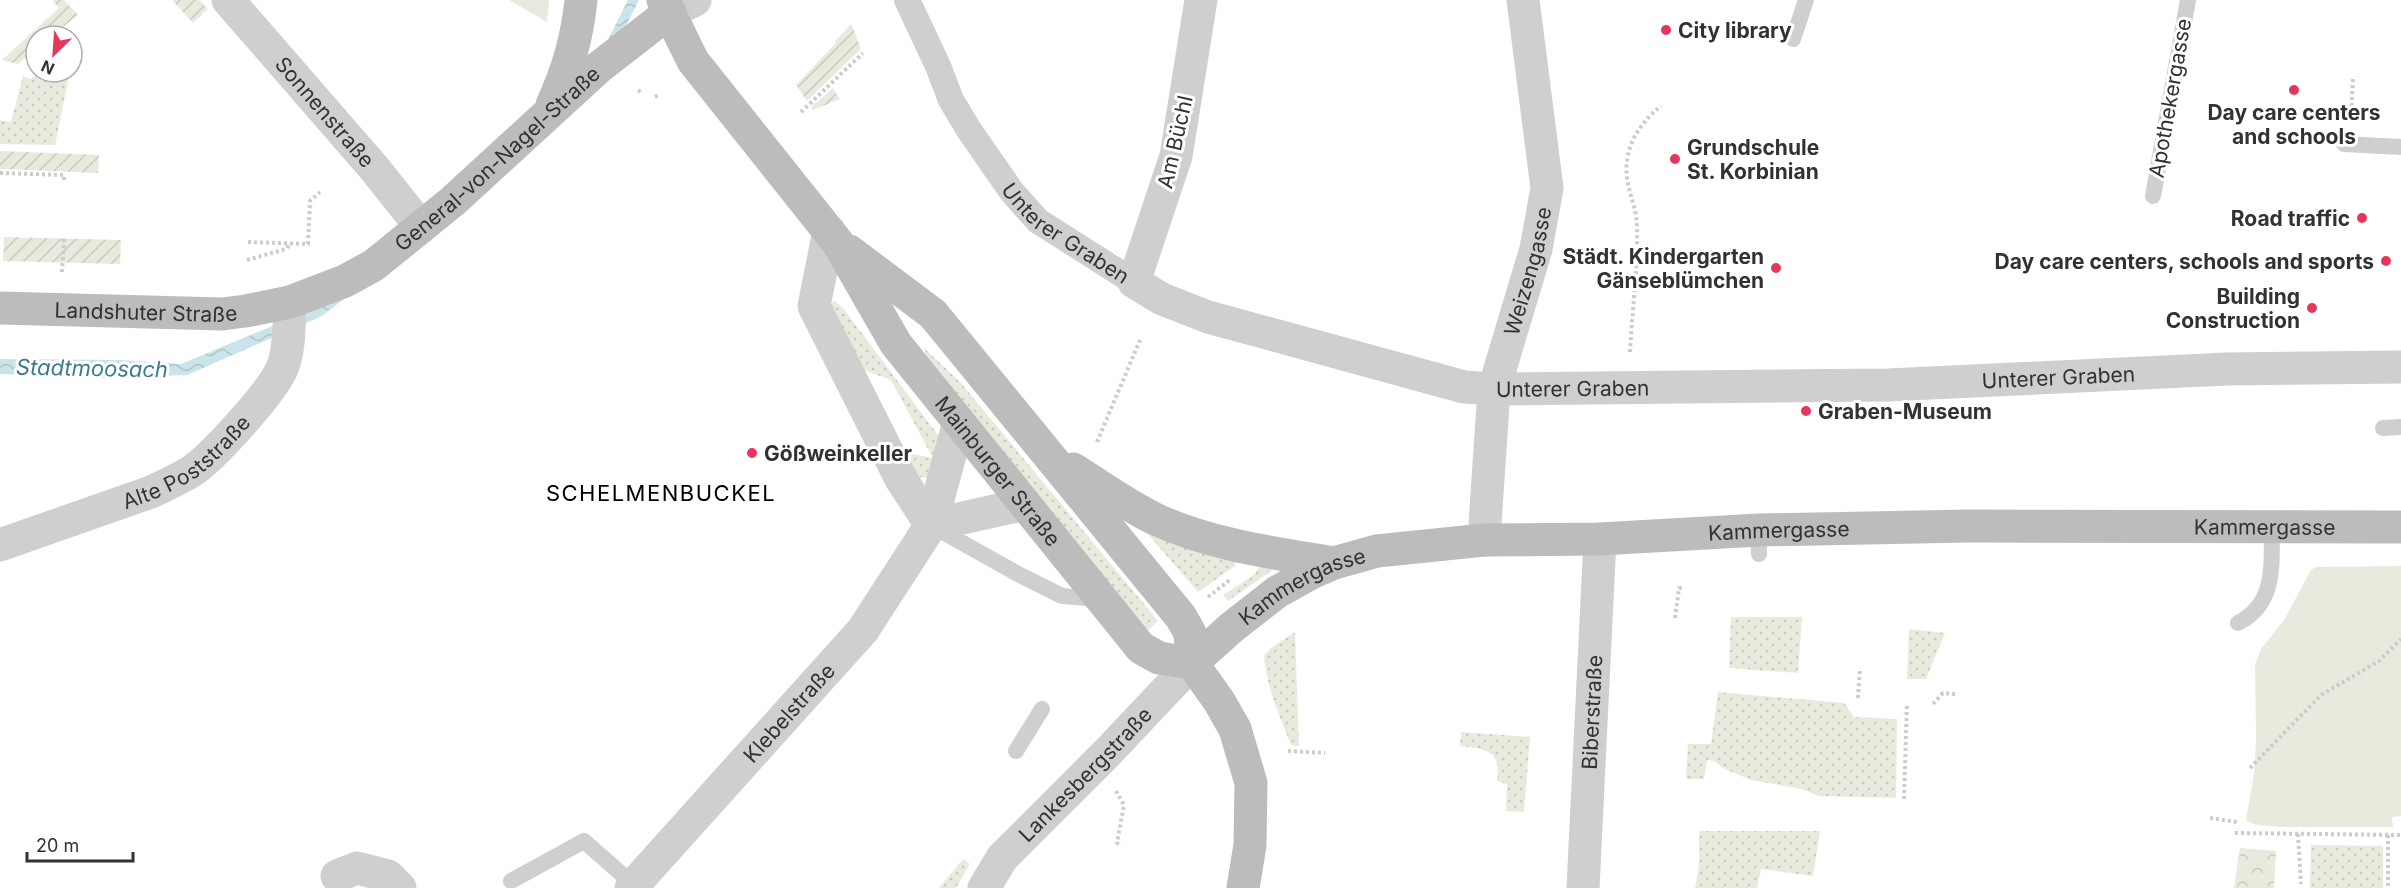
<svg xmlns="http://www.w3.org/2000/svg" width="2401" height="888" viewBox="0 0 2401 888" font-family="Inter,sans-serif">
  <defs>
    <pattern id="grass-dots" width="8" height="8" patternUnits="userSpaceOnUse" patternTransform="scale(1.5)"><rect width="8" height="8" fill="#e7ebdd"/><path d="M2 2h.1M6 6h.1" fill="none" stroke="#c7cabe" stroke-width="1.8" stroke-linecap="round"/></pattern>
    <pattern id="forest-crowns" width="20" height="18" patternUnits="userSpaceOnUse" patternTransform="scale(1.5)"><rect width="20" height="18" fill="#e7ebdd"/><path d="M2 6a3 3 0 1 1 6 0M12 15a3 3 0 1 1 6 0" fill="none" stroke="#c7cabe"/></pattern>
    <pattern id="garden-furrows" width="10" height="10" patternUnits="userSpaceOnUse" patternTransform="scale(1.5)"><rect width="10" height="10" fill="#e7ebdd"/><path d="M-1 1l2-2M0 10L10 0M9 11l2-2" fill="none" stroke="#c7cabe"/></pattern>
    <pattern id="water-waves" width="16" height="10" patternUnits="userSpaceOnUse" patternTransform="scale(1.5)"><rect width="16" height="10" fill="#cae4eb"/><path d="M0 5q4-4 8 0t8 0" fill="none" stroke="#aec4ca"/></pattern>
  </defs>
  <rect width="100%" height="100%" fill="#fff"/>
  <g fill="url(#grass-dots)">
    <polygon points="40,72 57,72 68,81 55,145 0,144 0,120 11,122 23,76 31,79"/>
    <polygon points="834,300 843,308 941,439 929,478 918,477 902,452 933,458 891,380 858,368 831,306"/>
    <polygon points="924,348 961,383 1158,621 1147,631 926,355"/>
    <polygon points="1148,534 1236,559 1235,566 1198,592"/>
    <polygon points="1260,565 1274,569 1228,601 1223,595 1254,575"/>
    <polygon points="1731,617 1802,617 1798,673 1729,668"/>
    <polygon points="1909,629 1945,633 1926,679 1907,679"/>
    <path d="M 1295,632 L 1299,746 L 1291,745 C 1279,714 1267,689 1264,656 L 1272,647 Z"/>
    <polygon points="1718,692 1844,703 1854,717 1897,719 1896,798 1819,796 1802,789 1751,780 1725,769 1714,761 1707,760 1704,779 1686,779 1688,744 1711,744"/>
    <path d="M 1461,732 L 1530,737 L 1524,812 L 1506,811 L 1507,784 L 1497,781 C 1502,750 1485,749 1460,746 Z"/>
    <polygon points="1699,831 1820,831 1813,876 1761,869 1757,888 1695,888 1699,866"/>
    <polygon points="2311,845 2383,846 2383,888 2310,888"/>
    <polygon points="963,859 970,864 956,888 939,888"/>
  </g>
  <polygon fill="url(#forest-crowns)" points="2240,848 2276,851 2274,888 2234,888"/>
  <g fill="#e7ebdd">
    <polygon points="509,0 549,0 547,22"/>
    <polygon points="2401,566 2401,816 2392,817 2393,827 2283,827 2256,825 2246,820 2254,774 2256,740 2255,664 2261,649 2284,620 2311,570 2316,567"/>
  </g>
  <g fill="url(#garden-furrows)">
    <polygon points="52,0 64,0 78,15 52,36 36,36 36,49 18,64 2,60 59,8"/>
    <polygon points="172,0 199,0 208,9 193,23"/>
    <polygon points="850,25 852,25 861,49 807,101 796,85 836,43 835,41"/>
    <polygon points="833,88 840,99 813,110 811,107"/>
    <polygon points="0,151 99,155 98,173 0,169"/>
    <polygon points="4,237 121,240 120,264 3,261"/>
  </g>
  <polygon fill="url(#water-waves)" points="628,0 639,0 607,63 470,202 322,316 187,375 109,378 0,374 0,359 121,360 181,364 318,307 598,59"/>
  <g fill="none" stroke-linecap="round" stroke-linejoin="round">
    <g stroke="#ccc" stroke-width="4" stroke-dasharray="3 3" stroke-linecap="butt">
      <polyline points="638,90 642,93"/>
      <polyline points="655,97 659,95"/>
      <polyline points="801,112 863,53"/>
      <polyline points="2351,118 2353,79"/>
      <polyline points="0,173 64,175 64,183"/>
      <polyline points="248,242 308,244 310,201 320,192"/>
      <polyline points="247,260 286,249 291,243"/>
      <polyline points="62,272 64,239"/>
      <path d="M 1630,352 C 1632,311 1638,269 1637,227 C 1636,198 1622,186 1628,155 C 1632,135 1646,118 1661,106"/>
      <polyline points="1097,442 1140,340"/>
      <polyline points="1208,597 1231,579"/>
      <polyline points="1675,618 1679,588 1683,588"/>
      <polyline points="1858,698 1860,668"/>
      <polyline points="1933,704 1943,693 1955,694"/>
      <polyline points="1288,751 1325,753"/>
      <polyline points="2250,768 2321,695 2379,661 2401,639"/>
      <polyline points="1116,791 1124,805 1117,843 1122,845"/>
      <polyline points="1904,799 1907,703"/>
      <polyline points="2210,818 2237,822"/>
      <polyline points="2235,833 2401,835"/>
      <polyline points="2298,834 2301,884"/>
      <polyline points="2388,835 2388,888"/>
    </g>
    <g stroke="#cfcfcf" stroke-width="16">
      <polyline points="1793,39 1806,0"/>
      <polyline points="2344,144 2401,147"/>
      <polyline points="2153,196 2188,0"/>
      <polyline points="2383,428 2401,427"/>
      <polyline points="934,527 1018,574 1062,596 1100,599"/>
      <polyline points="1759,554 1759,530"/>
      <path d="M 2238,623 C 2277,603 2271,565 2272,526"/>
      <polyline points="1016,751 1042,709"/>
      <polyline points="511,881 584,841 634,885"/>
    </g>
    <path stroke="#cfcfcf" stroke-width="26" id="s1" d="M 907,0 L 938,66 L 951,100 L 969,130 L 1012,192 L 1038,221 L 1134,282"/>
    <g stroke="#cfcfcf" stroke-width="33">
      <path id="s2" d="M 228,0 L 374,168 L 421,227"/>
      <path id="s3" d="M 1201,0 L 1176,156 L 1134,282 L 1162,299 L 1208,317 L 1464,387 L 1494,389 L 1888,385 L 2227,369 L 2401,367"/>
      <polyline points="670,12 695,0"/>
      <polyline points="829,231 814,306 901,479 931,525"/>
      <polyline points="931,525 1025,504"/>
      <path id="s4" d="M 1484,540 L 1494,389 L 1536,249 L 1547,188 L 1523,0"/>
      <path id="s5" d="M 0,545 L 151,492 C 166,485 179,479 192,471 C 214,456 275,389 283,366 C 290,347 289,322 290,302"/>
      <polyline points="337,876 357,868 388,876 400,888"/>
      <path id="s6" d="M 631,888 L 863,630 L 931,525 L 959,422"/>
      <path id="s7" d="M 984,888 L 1002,858 L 1108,752 L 1192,663"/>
      <path id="s8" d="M 1583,888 L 1600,539"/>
    </g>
    <g stroke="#bcbcbc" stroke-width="33">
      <path id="s9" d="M 663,0 L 693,61 L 838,243 L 896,344 L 1141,648 L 1159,658 L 1192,663"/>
      <path d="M 552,105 C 568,69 577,39 581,0"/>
      <polyline points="849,251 933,314 1181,617 1190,633 1192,663 1219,701 1235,729 1251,783 1250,845 1243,888"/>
      <path id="s10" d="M 0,308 L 222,314 L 246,311 L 290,302 L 345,281 L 374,265 L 453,201 L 598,68 L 670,12"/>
      <path d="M 1073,469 C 1100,486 1126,505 1155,519 C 1211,545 1274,553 1334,563"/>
      <path id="s11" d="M 1192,663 L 1231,628 L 1277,592 L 1313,572 L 1334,563 L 1377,551 L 1484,540 L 1600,539 L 1759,530 L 1968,526 L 2401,527"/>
    </g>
  </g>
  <g fill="#e5375e" stroke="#fff" stroke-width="2">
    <circle cx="1666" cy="30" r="6"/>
    <circle cx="2294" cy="90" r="6"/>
    <circle cx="1675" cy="159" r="6"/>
    <circle cx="2362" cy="218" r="6"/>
    <circle cx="2386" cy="261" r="6"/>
    <circle cx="1776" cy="268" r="6"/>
    <circle cx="2312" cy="308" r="6"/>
    <circle cx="1806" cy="411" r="6"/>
    <circle cx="752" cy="453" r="6"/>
  </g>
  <g text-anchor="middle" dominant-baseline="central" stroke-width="6" stroke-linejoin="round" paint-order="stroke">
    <g font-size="21" font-weight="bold" fill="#323232" stroke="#fff" text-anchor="start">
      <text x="1678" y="30">City library</text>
      <text x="2294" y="112" text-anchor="middle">Day care centers<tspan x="2294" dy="24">and schools</tspan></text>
      <text x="1687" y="147">Grundschule<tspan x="1687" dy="24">St. Korbinian</tspan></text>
      <text x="2350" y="218" text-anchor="end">Road traffic</text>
      <text x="1764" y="256" text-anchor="end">Städt. Kindergarten<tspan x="1764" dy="24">Gänseblümchen</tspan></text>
      <text x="2374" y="261" text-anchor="end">Day care centers, schools and sports</text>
      <text x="2300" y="296" text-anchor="end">Building<tspan x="2300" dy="24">Construction</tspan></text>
      <text x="1818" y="411">Graben-Museum</text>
      <text x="764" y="453">Gößweinkeller</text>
    </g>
    <g font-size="21" fill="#323232" stroke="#fff">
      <text transform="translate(2170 98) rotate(-80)">Apothekergasse</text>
      <text stroke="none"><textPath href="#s2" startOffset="148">Sonnenstraße</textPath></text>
      <text transform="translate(1175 142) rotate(-77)">Am Büchl</text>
      <text stroke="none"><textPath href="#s10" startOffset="546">General-von-Nagel-Straße</textPath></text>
      <text stroke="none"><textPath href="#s1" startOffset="288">Unterer Graben</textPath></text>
      <text stroke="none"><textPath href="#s4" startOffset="274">Weizengasse</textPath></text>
      <text stroke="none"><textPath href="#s10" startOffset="146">Landshuter Straße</textPath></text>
      <text stroke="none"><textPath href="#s3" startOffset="1233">Unterer Graben</textPath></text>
      <text stroke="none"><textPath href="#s3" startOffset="747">Unterer Graben</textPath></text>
      <text stroke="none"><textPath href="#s5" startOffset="206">Alte Poststraße</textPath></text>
      <text stroke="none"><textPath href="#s9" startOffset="580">Mainburger Straße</textPath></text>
      <text stroke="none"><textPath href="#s11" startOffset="1108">Kammergasse</textPath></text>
      <text stroke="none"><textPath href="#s11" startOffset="622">Kammergasse</textPath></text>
      <text stroke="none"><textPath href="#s11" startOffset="136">Kammergasse</textPath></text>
      <text stroke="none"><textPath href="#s6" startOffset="236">Klebelstraße</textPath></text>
      <text stroke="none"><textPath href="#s8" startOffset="176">Biberstraße</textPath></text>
      <text stroke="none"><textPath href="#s7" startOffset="153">Lankesbergstraße</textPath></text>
    </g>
    <g font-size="22" font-style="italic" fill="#3c7a8e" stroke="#fff">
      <text transform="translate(92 368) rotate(1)">Stadtmoosach</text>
    </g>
    <g font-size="22" letter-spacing="1.5" fill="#000" stroke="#fff">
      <text x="661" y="493">SCHELMENBUCKEL</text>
    </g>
  </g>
  <g transform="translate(54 54) rotate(205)"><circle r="28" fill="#ffffff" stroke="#adadad" stroke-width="1.5"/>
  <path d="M0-4.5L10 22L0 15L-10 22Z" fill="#e5375e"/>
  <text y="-9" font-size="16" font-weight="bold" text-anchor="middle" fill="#323232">N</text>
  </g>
  <path d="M27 852v9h106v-9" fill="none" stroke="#323232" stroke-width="3"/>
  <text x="36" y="852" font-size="18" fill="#323232" stroke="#ffffff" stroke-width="4.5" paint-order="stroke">20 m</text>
</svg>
